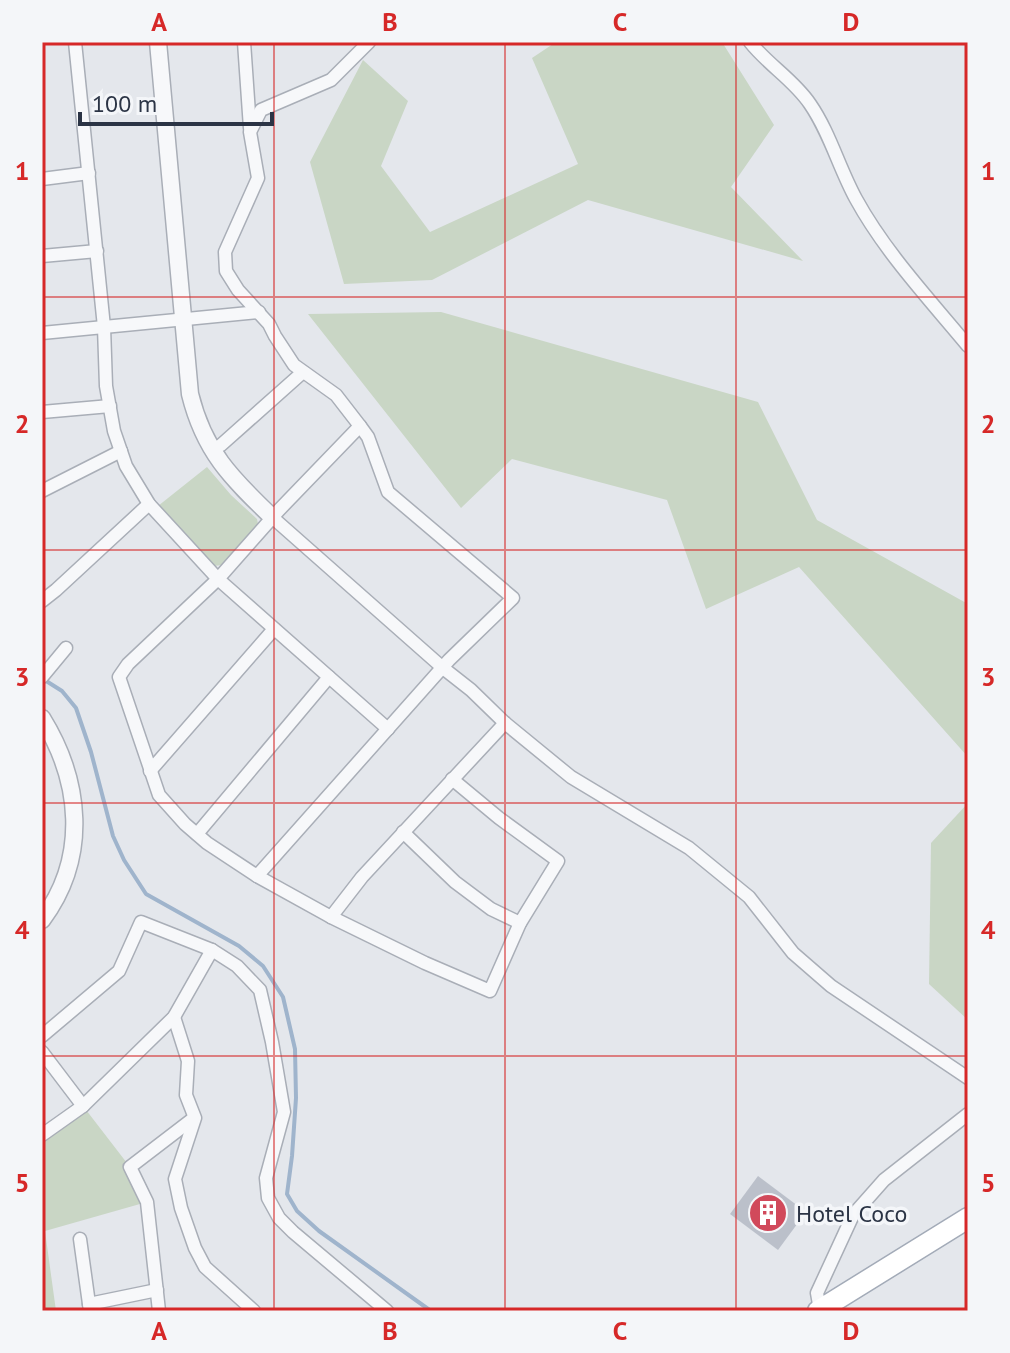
<svg xmlns="http://www.w3.org/2000/svg" width="1010" height="1353" viewBox="0 0 1010 1353" font-family="'PT Sans',sans-serif">
  <rect width="100%" height="100%" fill="#e4e7ec"/>
  <g fill="#c9d6c5">
    <polygon points="556,42 722,42 774,125 731,187 803,261 588,200 432,280 344,284 310,162 363,60 408,101 381,166 430,232 578,164 532,58"/>
    <polygon points="441,312 758,402 817,520 968,604 968,757 799,567 706,609 667,500 512,459 461,508 308,314"/>
    <polygon points="207,467 231,495 257,519 258,524 222,565 214,566 158,506"/>
    <polygon points="968,803 968,1020 929,984 931,843"/>
    <polygon points="83,1106 130,1167 147,1202 45,1231 56,1311 42,1311 42,1133"/>
  </g>
  <g fill="none" stroke-linecap="round" stroke-linejoin="round">
    <polyline stroke="#9fb4cc" stroke-width="4" points="43,679 62,691 76,708 91,752 113,836 124,860 146,894 239,946 263,966 283,997 295,1049 296,1098 292,1156 287,1194 297,1211 319,1231 431,1311"/>
  </g>
  <polygon fill="#bbc0ca" points="758,1176 806,1212 778,1250 730,1214"/>
  <g fill="none" stroke-linecap="round" stroke-linejoin="round">
    <g stroke="#a9aeb7" stroke-width="15">
      <g id="minor">
        <polyline points="75,42 104,327 106,386 114,431 126,466 149,504 218,579 388,729"/>
        <polyline points="244,42 250,128"/>
        <path d="M 750,42 C 768,65 794,80 810,104 C 830,133 839,168 856,199 C 885,252 929,299 968,346"/>
        <polyline points="42,179 89,173"/>
        <polyline points="42,256 97,251"/>
        <polyline points="42,333 259,312"/>
        <polyline points="42,412 110,406"/>
        <polyline points="360,426 279,510 218,579 128,664 119,677 159,795 185,824 207,843 257,876 331,917 425,963 490,991 520,923 558,861 499,818 452,779"/>
        <polyline points="212,450 221,445 303,372"/>
        <polyline points="42,491 121,451"/>
        <polyline points="272,517 443,668 471,690 505,723 571,777 689,848 749,897 793,953 831,986 968,1078"/>
        <polyline points="42,601 56,590 149,504"/>
        <polyline points="42,677 66,648"/>
        <polyline points="150,771 274,629"/>
        <polyline points="403,832 455,882 491,909 520,923"/>
        <polyline points="197,834 329,677"/>
        <polyline points="257,876 449,660 513,598 388,492 368,437 360,426 336,395 294,365 275,336 269,324 238,290 226,271 225,252 258,178 250,132 261,110 331,80 369,42"/>
        <polyline points="331,917 362,877 505,723"/>
        <polyline points="174,1017 188,1061 186,1095 195,1118 175,1179 181,1208 195,1248 205,1267 254,1311"/>
        <polyline points="42,1036 119,971 141,922 212,950 237,966 260,990 272,1042 284,1112 266,1178 268,1198 279,1218 293,1232 387,1311"/>
        <polyline points="42,1052 83,1106"/>
        <polyline points="42,1135 83,1106 174,1017 212,950"/>
        <polyline points="80,1239 90,1311"/>
        <polyline points="89,1304 157,1290"/>
        <polyline points="820,1310 817,1293 853,1215 884,1180 968,1114"/>
        <polyline points="159,1311 147,1202 130,1167 194,1118"/>
      </g>
    </g>
    <g stroke="#a9aeb7" stroke-width="19">
      <g id="tertiary">
        <path d="M 158,42 L 190,394 C 204,451 231,478 272,517"/>
        <path d="M 42,718 C 81,781 89,857 42,920"/>
      </g>
    </g>
    <g stroke="#a3abb8" stroke-width="23">
      <polyline id="primary" points="818,1311 968,1218"/>
    </g>
    <use href="#minor" stroke="#f7f8fa" stroke-width="12"/>
    <use href="#tertiary" stroke="#f7f8fa" stroke-width="16"/>
    <use href="#primary" stroke="#fff" stroke-width="20"/>
  </g>
  <path fill="none" stroke="#d62828" stroke-width="2" stroke-opacity="0.55" d="M 274,42 L 274,1311M 505,42 L 505,1311M 736,42 L 736,1311M 42,297 L 968,297M 42,550 L 968,550M 42,803 L 968,803M 42,1056 L 968,1056"/>
  <defs>
    <g id="building-disc" transform="scale(2)"><circle r="9.5" fill="#d1495b" stroke="#f4f6f9"/><path d="M-4-6H4V6H1V3H-1V6H-4ZM-2.5-4.3h1.7v1.8h-1.7ZM.8-4.3h1.7v1.8H.8ZM-2.5-1h1.7V.8h-1.7ZM.8-1h1.7V.8H.8Z" fill="#fff"/></g>
  </defs>
  <g fill-rule="evenodd">
    <use href="#building-disc" x="768" y="1213"/>
  </g>
  <g text-anchor="middle" dominant-baseline="central" stroke-width="7" stroke-linejoin="round" paint-order="stroke">
    <g font-size="24" fill="#2b3445" stroke="#f4f6f9" text-anchor="start">
      <text x="796" y="1213">Hotel Coco</text>
    </g>
  </g>
  <rect width="1010" height="1353" fill="none" stroke="#f4f6f9" stroke-width="88"/>
  <path d="M80 112v12h192v-12" fill="none" stroke="#2b3445" stroke-width="4"/>
  <text x="92" y="112" font-size="24" fill="#2b3445" stroke="#f4f6f9" stroke-width="6" paint-order="stroke">100 m</text>
  <rect x="44" y="44" width="922" height="1265" fill="none" stroke="#d62828" stroke-width="3"/>
  <g font-size="26" text-anchor="middle" font-weight="bold" fill="#d62828">
    <text x="159" y="31">A</text>
    <text x="390" y="31">B</text>
    <text x="620" y="31">C</text>
    <text x="851" y="31">D</text>
    <text x="22" y="180">1</text>
    <text x="988" y="180">1</text>
    <text x="22" y="433">2</text>
    <text x="988" y="433">2</text>
    <text x="22" y="686">3</text>
    <text x="988" y="686">3</text>
    <text x="22" y="939">4</text>
    <text x="988" y="939">4</text>
    <text x="22" y="1192">5</text>
    <text x="988" y="1192">5</text>
    <text x="159" y="1340">A</text>
    <text x="390" y="1340">B</text>
    <text x="620" y="1340">C</text>
    <text x="851" y="1340">D</text>
  </g>
</svg>
